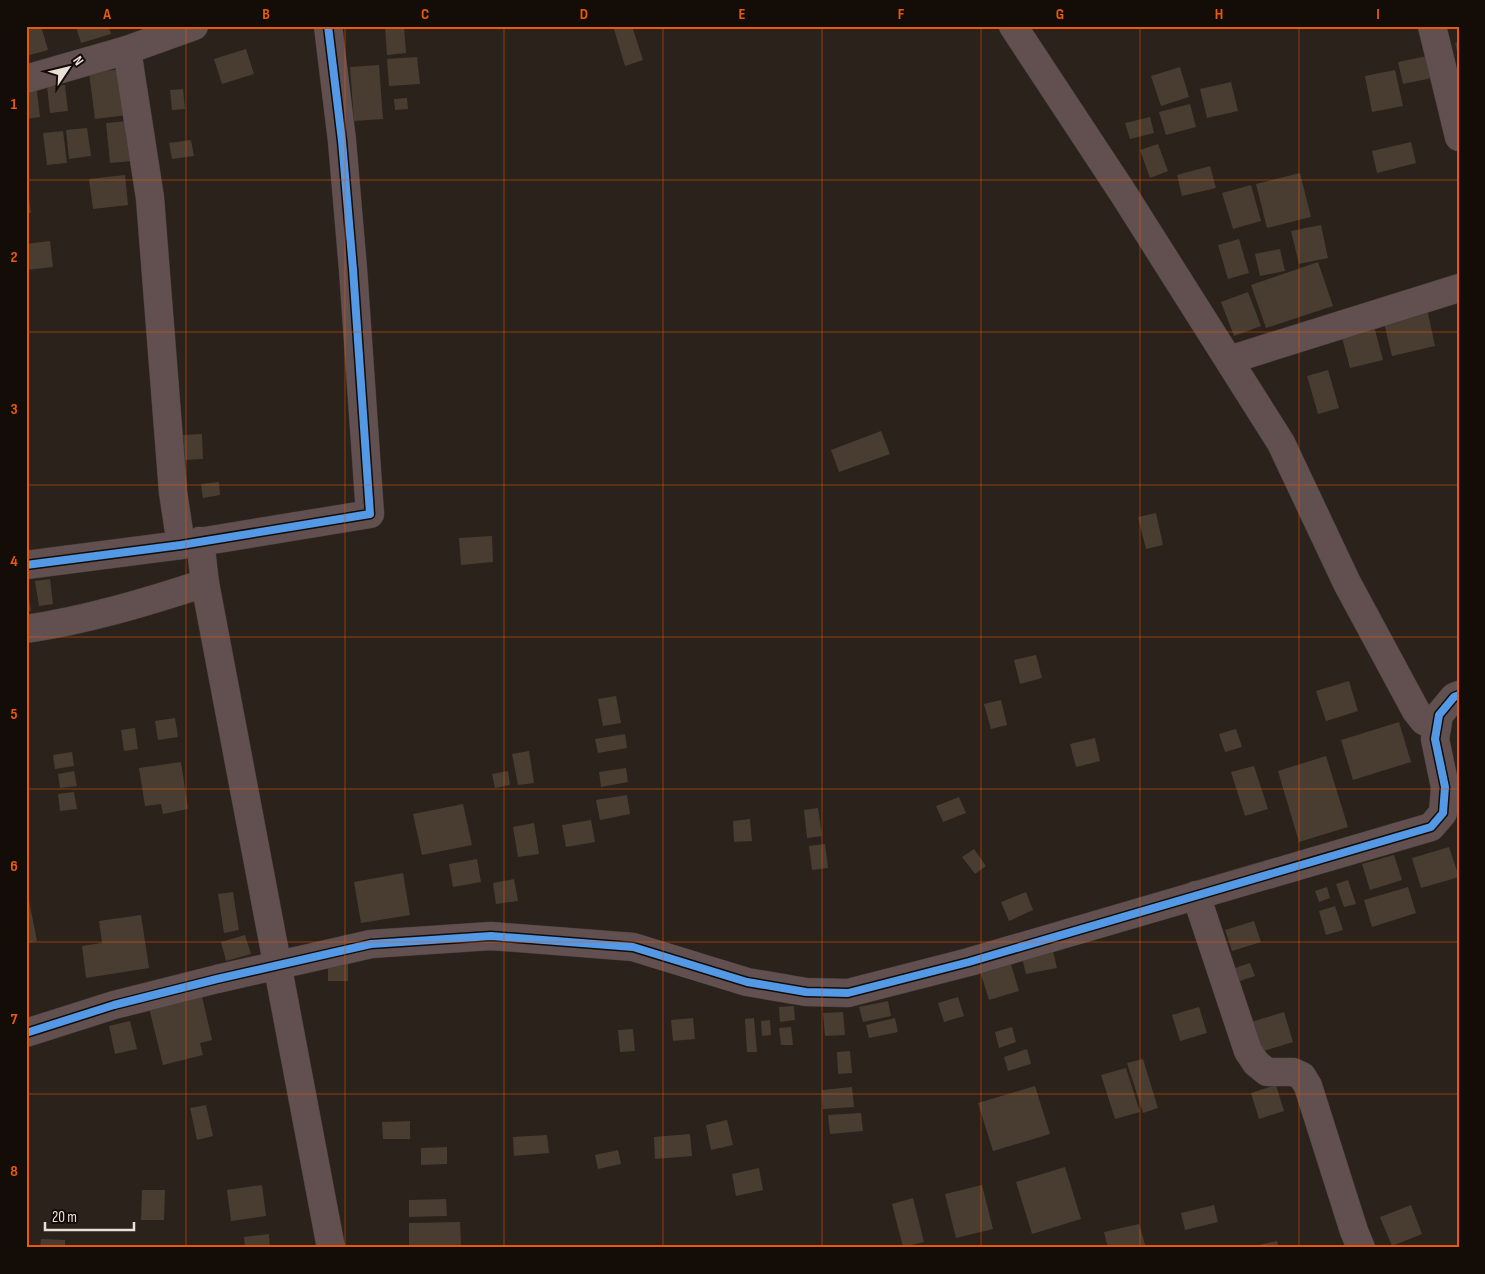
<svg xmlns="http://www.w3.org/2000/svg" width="1485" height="1274" viewBox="0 0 1485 1274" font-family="'Sofia Sans Condensed',sans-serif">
  <rect width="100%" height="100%" fill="#2a221b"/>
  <g fill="#493d31">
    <polygon points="26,26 41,26 48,50 26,56"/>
    <polygon points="108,26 111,34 81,43 76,27"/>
    <polygon points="385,26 404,26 406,53 387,55"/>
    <polygon points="613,26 632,26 643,60 625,66"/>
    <polygon points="1459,42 1459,55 1458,55 1455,43"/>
    <polygon points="246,49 254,74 222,84 214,59"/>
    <polygon points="1427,56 1432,78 1403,84 1398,62"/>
    <polygon points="417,57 420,84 389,86 387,59"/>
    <polygon points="379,65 383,119 354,121 350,67"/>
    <polygon points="1180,67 1189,97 1161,106 1151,76"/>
    <polygon points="121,69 127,115 95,119 89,73"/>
    <polygon points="1395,70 1403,106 1372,112 1365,76"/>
    <polygon points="1231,82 1238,111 1207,118 1200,89"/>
    <polygon points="36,84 40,117 26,119 26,85"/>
    <polygon points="65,85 68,111 50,113 47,86"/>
    <polygon points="183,89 185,109 172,110 170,90"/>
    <polygon points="407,98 408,109 395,110 394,99"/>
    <polygon points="1190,104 1196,127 1166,135 1159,112"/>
    <polygon points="1150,117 1154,133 1130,139 1125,123"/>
    <polygon points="128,121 133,161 110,163 106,123"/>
    <polygon points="87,128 91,156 69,159 66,130"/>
    <polygon points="63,131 67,163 47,165 43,133"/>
    <polygon points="191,140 194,156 172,159 169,143"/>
    <polygon points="1411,142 1416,163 1377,173 1372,151"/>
    <polygon points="1158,144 1168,171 1150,178 1140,150"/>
    <polygon points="1210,166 1216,188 1182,196 1177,175"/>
    <polygon points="1300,173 1311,217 1267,228 1256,184"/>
    <polygon points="125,175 128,205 93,209 89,179"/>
    <polygon points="1251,185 1261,221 1233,229 1222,193"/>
    <polygon points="26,198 29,198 31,213 26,213"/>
    <polygon points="1321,225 1328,258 1299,264 1291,231"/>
    <polygon points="1239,239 1249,273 1228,279 1218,245"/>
    <polygon points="50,241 53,267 26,270 26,244"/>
    <polygon points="1280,249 1285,271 1260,276 1255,254"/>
    <polygon points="1318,262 1333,306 1266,328 1251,285"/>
    <polygon points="1248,292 1261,326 1234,336 1221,302"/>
    <polygon points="1427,309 1435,346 1392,356 1383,319"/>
    <polygon points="1373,322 1383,360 1350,368 1340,330"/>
    <polygon points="1328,370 1339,408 1318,414 1307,376"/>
    <polygon points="881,431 890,454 839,472 831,450"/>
    <polygon points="202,434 203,459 185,460 183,435"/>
    <polygon points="219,482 220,495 203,498 201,484"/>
    <polygon points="1156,513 1163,545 1146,549 1138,517"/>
    <polygon points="492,536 493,562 461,565 459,538"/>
    <polygon points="50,579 53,604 39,606 35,581"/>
    <polygon points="26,586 27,586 31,611 26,612"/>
    <polygon points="1036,655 1042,678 1020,684 1014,660"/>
    <polygon points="1349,681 1358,711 1326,721 1316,691"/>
    <polygon points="616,696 621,723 603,726 598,699"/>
    <polygon points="1001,700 1007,725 991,729 984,704"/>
    <polygon points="175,718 178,737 158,740 155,721"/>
    <polygon points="1399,722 1411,762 1353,780 1341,740"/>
    <polygon points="135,728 138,749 124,751 121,730"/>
    <polygon points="1236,729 1242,747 1225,752 1219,734"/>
    <polygon points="625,734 627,748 598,753 595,739"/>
    <polygon points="1095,738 1100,761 1076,767 1070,744"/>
    <polygon points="529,751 534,783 518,785 512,754"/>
    <polygon points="72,752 74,766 55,769 53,755"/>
    <polygon points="1326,756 1348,827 1299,842 1278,771"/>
    <polygon points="181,762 188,809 163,814 161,804 145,806 139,768"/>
    <polygon points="1254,766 1268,809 1245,816 1231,772"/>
    <polygon points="626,768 628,782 601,787 599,772"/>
    <polygon points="74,771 77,786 60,788 58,774"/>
    <polygon points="508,771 510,785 495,788 492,774"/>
    <polygon points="74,792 77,809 60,811 58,794"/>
    <polygon points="627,795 630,814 600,820 596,800"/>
    <polygon points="959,797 966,813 943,822 936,806"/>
    <polygon points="463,804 472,845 422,855 413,814"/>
    <polygon points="818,808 822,836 807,838 804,810"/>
    <polygon points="750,819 752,841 734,842 733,821"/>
    <polygon points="591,820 595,842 566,847 562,825"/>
    <polygon points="534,823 539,854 518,857 513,827"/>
    <polygon points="825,844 828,868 812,870 809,846"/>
    <polygon points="1449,847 1459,877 1421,888 1412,858"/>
    <polygon points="974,849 986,866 975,874 962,857"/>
    <polygon points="1394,855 1402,880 1370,890 1362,864"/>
    <polygon points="477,859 481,882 453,887 449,864"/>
    <polygon points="403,873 410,915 361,923 354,882"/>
    <polygon points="514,879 518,901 496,904 493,883"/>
    <polygon points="1348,880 1356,904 1344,907 1336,884"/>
    <polygon points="1327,887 1330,898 1319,902 1315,891"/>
    <polygon points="1408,887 1416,913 1372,927 1364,900"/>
    <polygon points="27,891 37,941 26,943 26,892"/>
    <polygon points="233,892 239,930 224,933 218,894"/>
    <polygon points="1026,892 1033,910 1009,921 1001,902"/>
    <polygon points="1335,906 1343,930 1326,935 1319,911"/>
    <polygon points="141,915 149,968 86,978 82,946 102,943 99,921"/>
    <polygon points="1254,921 1261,942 1232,951 1225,930"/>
    <polygon points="245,935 251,954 226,961 221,942"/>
    <polygon points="1053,951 1057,968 1026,974 1022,958"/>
    <polygon points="1010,961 1019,991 989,1000 980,971"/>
    <polygon points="1250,963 1255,976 1237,982 1232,969"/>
    <rect x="328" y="964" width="20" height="17"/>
    <polygon points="201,992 212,1040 200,1043 203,1055 163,1065 148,1004"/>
    <polygon points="958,997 964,1016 944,1022 938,1003"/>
    <polygon points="888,1001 891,1016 863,1022 859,1007"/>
    <polygon points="794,1006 795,1020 780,1022 779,1007"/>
    <polygon points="1199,1007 1207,1033 1180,1041 1172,1015"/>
    <polygon points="843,1012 845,1035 825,1036 823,1013"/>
    <polygon points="1284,1012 1293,1042 1257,1053 1248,1023"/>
    <polygon points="693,1018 695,1039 673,1041 671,1020"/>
    <polygon points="754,1018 757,1052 747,1052 745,1019"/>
    <polygon points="895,1018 898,1032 869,1038 866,1025"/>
    <polygon points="770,1020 771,1035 762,1036 761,1021"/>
    <polygon points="130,1021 137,1049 115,1054 109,1026"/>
    <polygon points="791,1027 793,1045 781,1045 779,1028"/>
    <polygon points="1012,1027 1016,1042 999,1048 995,1032"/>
    <polygon points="633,1029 635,1051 620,1052 618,1030"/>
    <polygon points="1027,1049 1031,1064 1008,1071 1004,1057"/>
    <polygon points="850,1051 852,1073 838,1074 837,1052"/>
    <polygon points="1143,1059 1158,1108 1143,1113 1127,1063"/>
    <polygon points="1126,1068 1140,1112 1115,1119 1101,1075"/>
    <polygon points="1276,1085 1284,1111 1259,1119 1251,1093"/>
    <polygon points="1035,1086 1050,1134 993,1151 978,1103"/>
    <polygon points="852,1087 854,1107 823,1109 822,1090"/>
    <polygon points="206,1105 213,1136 197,1140 190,1108"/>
    <polygon points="861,1113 863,1131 830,1134 828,1115"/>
    <polygon points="727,1120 733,1145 711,1150 706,1125"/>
    <polygon points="410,1121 410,1139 383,1139 382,1122"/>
    <polygon points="690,1134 692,1156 655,1159 654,1137"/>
    <polygon points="547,1135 549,1153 514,1156 513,1137"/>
    <polygon points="447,1147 447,1164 421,1165 421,1148"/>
    <polygon points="618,1150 621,1164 598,1169 595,1155"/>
    <polygon points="1065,1167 1081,1219 1032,1234 1016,1182"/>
    <polygon points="759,1168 763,1190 736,1196 732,1174"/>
    <polygon points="262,1185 266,1216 231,1221 227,1190"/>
    <polygon points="982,1185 993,1229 956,1238 945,1194"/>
    <polygon points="142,1190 165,1190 164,1220 141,1220"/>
    <polygon points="913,1198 924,1242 903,1247 892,1204"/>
    <polygon points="446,1199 447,1216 409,1217 409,1200"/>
    <polygon points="1214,1205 1218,1222 1185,1230 1181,1213"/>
    <polygon points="1411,1205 1422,1234 1392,1246 1380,1217"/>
    <polygon points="460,1222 461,1245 409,1245 409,1223"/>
    <polygon points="1139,1224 1146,1248 1108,1248 1104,1232"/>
    <polygon points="269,1234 270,1248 245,1248 244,1237"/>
    <polygon points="41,1239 65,1240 65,1248 40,1248"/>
    <polygon points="1277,1241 1279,1248 1251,1248 1250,1247"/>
  </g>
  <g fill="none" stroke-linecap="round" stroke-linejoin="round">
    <g stroke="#433d37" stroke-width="29">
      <g id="minor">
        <polyline points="1013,26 1123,193 1281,443 1347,583 1416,711 1424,721 1437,728"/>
        <polyline points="1432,26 1459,137"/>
        <polyline points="127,50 150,198 173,492 181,545"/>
        <polyline points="26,79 127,50 194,26"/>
        <polyline points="1229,360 1459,288"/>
        <polyline points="200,541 205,583 331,1248"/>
        <polyline points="26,565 181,545 370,514 353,269 342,141 328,26"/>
        <path d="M 26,629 C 87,620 147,602 205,583"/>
        <polyline points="1196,895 1248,1051 1256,1063 1267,1072 1293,1072 1302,1076 1308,1086 1354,1231 1361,1248"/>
        <polyline points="26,1033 114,1005 217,979 371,944 491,936 633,947 747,982 806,992 848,993 969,962 1431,827 1443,813 1445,787 1435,739 1439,715 1454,697 1459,695"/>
      </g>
    </g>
    <use href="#minor" stroke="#625051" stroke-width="28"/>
    <g stroke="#130c07" stroke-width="11">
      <g id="cycleway">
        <polyline points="26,565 181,545 370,514 353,269 342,141 328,26"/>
        <polyline points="26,1033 114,1005 217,979 371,944 491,936 633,947 747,982 806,992 848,993 969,962 1431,827 1443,813 1445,787 1435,739 1439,715 1454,697 1459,695"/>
      </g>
    </g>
    <use href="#cycleway" stroke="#5399e6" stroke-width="8"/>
  </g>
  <path fill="none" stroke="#e8590c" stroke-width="1" stroke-opacity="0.55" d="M 186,26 L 186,1248M 345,26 L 345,1248M 504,26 L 504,1248M 663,26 L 663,1248M 822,26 L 822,1248M 981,26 L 981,1248M 1140,26 L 1140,1248M 1299,26 L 1299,1248M 26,180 L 1459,180M 26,332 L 1459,332M 26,485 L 1459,485M 26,637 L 1459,637M 26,789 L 1459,789M 26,942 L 1459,942M 26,1094 L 1459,1094"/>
  <rect width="1485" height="1274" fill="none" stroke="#130c07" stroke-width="55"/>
  <g transform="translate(68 68) rotate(55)" stroke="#130c07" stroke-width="4" paint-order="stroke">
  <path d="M0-4L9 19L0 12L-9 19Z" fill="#eae0d8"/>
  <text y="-8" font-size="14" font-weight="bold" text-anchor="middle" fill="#eae0d8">N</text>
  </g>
  <path d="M45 1222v8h89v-8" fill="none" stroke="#eae0d8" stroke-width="2.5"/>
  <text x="52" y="1222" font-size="15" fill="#eae0d8" stroke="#130c07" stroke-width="4" paint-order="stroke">20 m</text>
  <rect x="28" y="28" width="1430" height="1218" fill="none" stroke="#e8590c" stroke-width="2"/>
  <g font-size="16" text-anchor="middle" font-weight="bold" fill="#e8590c">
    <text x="107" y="19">A</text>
    <text x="266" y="19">B</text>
    <text x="425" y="19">C</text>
    <text x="584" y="19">D</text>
    <text x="742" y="19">E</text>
    <text x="901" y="19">F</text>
    <text x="1060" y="19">G</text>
    <text x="1219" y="19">H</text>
    <text x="1378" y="19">I</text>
    <text x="14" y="109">1</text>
    <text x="14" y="262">2</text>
    <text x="14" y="414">3</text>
    <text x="14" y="566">4</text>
    <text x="14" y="719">5</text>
    <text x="14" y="871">6</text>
    <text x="14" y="1024">7</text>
    <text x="14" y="1176">8</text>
  </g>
</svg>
